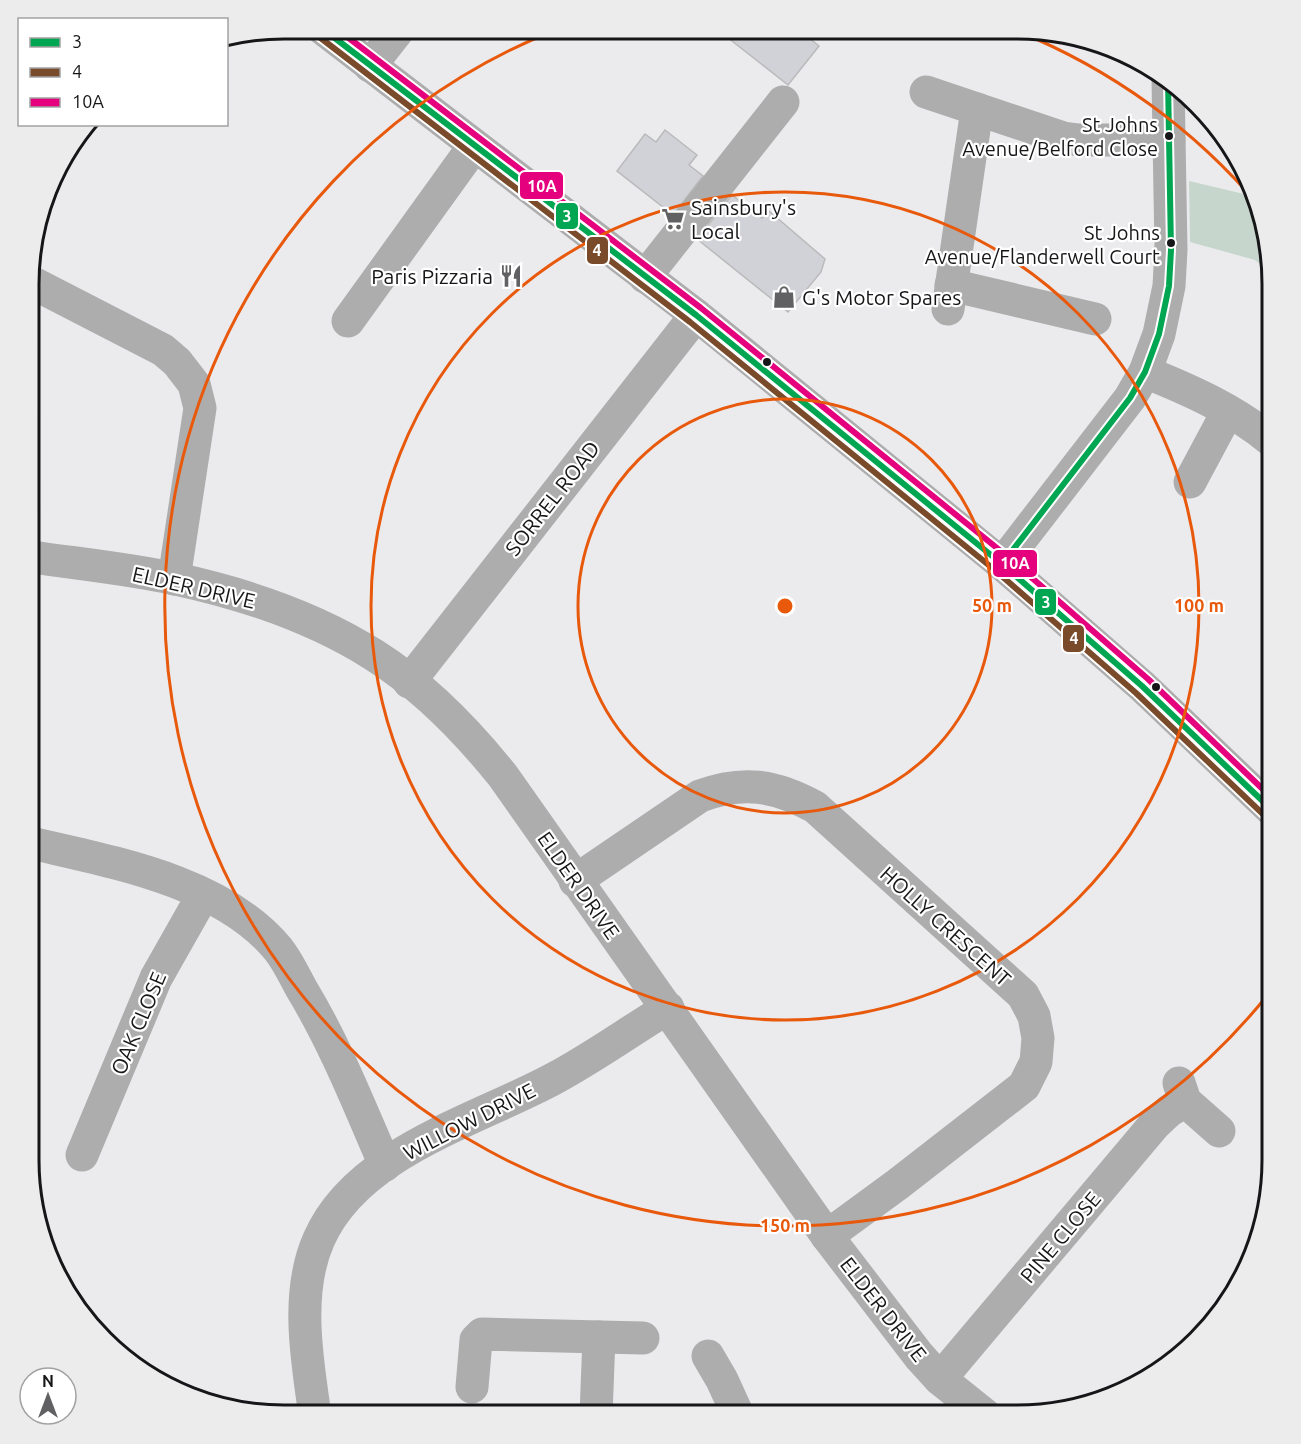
<svg xmlns="http://www.w3.org/2000/svg" width="1301" height="1444" viewBox="0 0 1301 1444" font-family="Ubuntu,sans-serif">
  <rect width="100%" height="100%" fill="#ebebee"/>
  <polygon fill="#c7d6cc" points="1189,181 1257,197 1272,273 1255,260 1190,242"/>
  <g fill="#d1d1d8" stroke="#bababb" stroke-width="1.5">
    <polygon points="718,30 806,30 803,33 819,46 788,85"/>
    <polygon points="665,130 697,155 689,165 703,176 673,215 617,171 645,134 656,142"/>
    <polygon points="732,195 762,218 769,211 825,259 821,272 788,312 697,239"/>
  </g>
  <g fill="none" stroke-linecap="round" stroke-linejoin="round">
    <g stroke="#aeadad" stroke-width="33">
      <polyline points="323,29 696,315 1002,564 1142,686 1272,810"/>
      <polyline points="370,66 399,29"/>
      <polyline points="926,92 1063,138 1079,140 1169,140"/>
      <polyline points="645,277 783,102"/>
      <polyline points="33,283 163,350 177,362 194,384 200,408 174,579"/>
      <polyline points="951,285 1095,319"/>
      <polyline points="948,309 977,109"/>
      <polyline points="348,321 474,146"/>
      <path d="M 1145,372 C 1190,390 1235,410 1272,441"/>
      <polyline points="1190,482 1228,411"/>
      <path d="M 32,557 C 80,564 129,569 176,579 C 245,594 314,617 374,655 C 423,686 467,731 503,776 L 827,1236 L 919,1356 L 940,1379 L 985,1415"/>
      <polyline points="1002,564 1130,398 1145,372 1159,334 1169,286 1171,250 1168,80"/>
      <polyline points="409,682 696,315"/>
      <path d="M 31,843 C 112,862 222,881 278,949 C 287,960 294,975 301,988 C 335,1044 359,1105 385,1165"/>
      <path d="M 575,881 L 700,796 C 743,780 775,785 815,807 L 1023,995 L 1034,1016 L 1038,1038 L 1036,1062 L 1024,1086 L 898,1184 L 827,1236"/>
      <polyline points="1179,1083 1185,1101 1219,1131"/>
      <polyline points="82,1155 156,978 203,895"/>
      <polyline points="708,1356 722,1380 738,1415"/>
      <polyline points="940,1379 1154,1125 1169,1111 1185,1101"/>
      <polyline points="472,1387 476,1340 482,1334 643,1338"/>
      <path d="M 315,1415 C 307,1360 295,1292 319,1239 C 357,1152 478,1120 555,1078 C 594,1057 630,1031 668,1008"/>
      <polyline points="596,1415 599,1337"/>
    </g>
    <g stroke="#fff" stroke-width="10">
      <g id="bus-1">
        <polyline points="323,29 696,315 1002,564 1142,686 1272,810"/>
        <polyline points="1002,564 1130,398 1145,372 1159,334 1169,286 1171,250 1168,80"/>
      </g>
    </g>
    <g stroke="#fff" stroke-width="10">
      <polyline id="bus-2" points="318,36 690,322 996,571 1136,693 1266,817"/>
    </g>
    <g stroke="#fff" stroke-width="10">
      <polyline id="bus-3" points="337,29 701,308 1008,557 1148,679 1272,798"/>
    </g>
    <use href="#bus-1" stroke="#00a651" stroke-width="6"/>
    <use href="#bus-2" stroke="#7a4b2a" stroke-width="6"/>
    <use href="#bus-3" stroke="#e5007d" stroke-width="6"/>
  </g>
  <g fill="none" stroke="#e8590c" stroke-width="3">
    <circle cx="785" cy="606" r="207"/>
    <circle cx="785" cy="606" r="414"/>
    <path d="M1270 992A620 620 0 1 1 553 31M1017 31A620 620 0 0 1 1260 207"/>
  </g>
  <defs>
    <g id="supermarket-bare" transform="scale(1.8)"><path d="M-6-5.5h2.5l.6 2H6L4.5 2H-2.5L-4.4-4H-6ZM-1.5 3.2a1.3 1.3 0 1 0 .1 0ZM3 3.2a1.3 1.3 0 1 0 .1 0Z" fill="#616163" stroke="#fff" stroke-width="2.5" paint-order="stroke"/></g>
    <g id="restaurant-bare" transform="scale(1.8)"><path d="M-5-6h1v4h1v-4h1v4h1v-4h1v5L-1.5 .5V6h-2V.5L-5-1ZM5-6V6H3V1.5H1.5Q1.5-4 5-6Z" fill="#616163" stroke="#fff" stroke-width="2.5" paint-order="stroke"/></g>
    <g id="shop-bare" transform="scale(1.8)"><path d="M-5-2.5h2.3a2.7 3.5 0 0 1 5.4 0H5L5.5 6h-11ZM-1.5-2.5h3a1.5 2.3 0 0 0-3 0Z" fill="#616163" stroke="#fff" stroke-width="2.5" paint-order="stroke"/></g>
  </defs>
  <g fill-rule="evenodd">
    <use href="#supermarket-bare" x="673" y="219"/>
    <use href="#restaurant-bare" x="511" y="276"/>
    <use href="#shop-bare" x="784" y="297"/>
  </g>
  <g fill="#161618" stroke="#fff" stroke-width="2">
    <circle cx="1169" cy="136" r="5"/>
    <circle cx="1171" cy="243" r="5"/>
    <circle cx="767" cy="362" r="5"/>
    <circle cx="1156" cy="687" r="5"/>
  </g>
  <g text-anchor="middle" dominant-baseline="central" stroke-width="4.5" stroke-linejoin="round" paint-order="stroke">
    <g font-size="20" fill="#161618" stroke="#fff" text-anchor="end">
      <text x="1158" y="124">St Johns<tspan x="1158" dy="24">Avenue/Belford Close</tspan></text>
      <text x="1160" y="232">St Johns<tspan x="1160" dy="24">Avenue/Flanderwell Court</tspan></text>
    </g>
    <g font-size="21" fill="#161618" stroke="#fff" text-anchor="start">
      <text x="691" y="207">Sainsbury's<tspan x="691" dy="24">Local</tspan></text>
      <text x="493" y="276" text-anchor="end">Paris Pizzaria</text>
      <text x="802" y="297">G's Motor Spares</text>
    </g>
    <g font-size="21" fill="#161618" stroke="#fff">
      <text transform="translate(552 498) rotate(-52)">SORREL ROAD</text>
      <text transform="translate(194 587) rotate(13)">ELDER DRIVE</text>
      <text transform="translate(579 885) rotate(55)">ELDER DRIVE</text>
      <text transform="translate(946 926) rotate(42)">HOLLY CRESCENT</text>
      <text transform="translate(138 1023) rotate(-67)">OAK CLOSE</text>
      <text transform="translate(469 1121) rotate(-27)">WILLOW DRIVE</text>
      <text transform="translate(1060 1237) rotate(-50)">PINE CLOSE</text>
      <text transform="translate(884 1309) rotate(52)">ELDER DRIVE</text>
    </g>
  </g>
  <path d="M0 0H1301V1444H0ZM284 39H1017A245 245 0 0 1 1262 284V1160A245 245 0 0 1 1017 1405H284A245 245 0 0 1 39 1160V284A245 245 0 0 1 284 39Z" fill="#ececed" fill-rule="evenodd"/>
  <path fill="none" stroke="#161618" stroke-width="3" d="M284 39H1017A245 245 0 0 1 1262 284V1160A245 245 0 0 1 1017 1405H284A245 245 0 0 1 39 1160V284A245 245 0 0 1 284 39Z"/>
  <circle cx="785" cy="606" r="9" fill="#e8590c" stroke="#fff" stroke-width="3"/>
  <g font-size="18" text-anchor="middle" font-weight="bold" fill="#e8590c" stroke="#fff" stroke-width="4.5" stroke-linejoin="round" paint-order="stroke">
    <text x="992" y="612">50 m</text>
    <text x="1199" y="612">100 m</text>
    <text x="785" y="1232">150 m</text>
  </g>
  <g stroke="#fff" stroke-width="2">
    <rect x="519" y="171" width="45" height="29" rx="6" fill="#e5007d"/>
    <rect x="555" y="202" width="24" height="28" rx="6" fill="#00a651"/>
    <rect x="586" y="236" width="23" height="29" rx="6" fill="#7a4b2a"/>
    <rect x="992" y="549" width="46" height="29" rx="6" fill="#e5007d"/>
    <rect x="1034" y="588" width="23" height="28" rx="6" fill="#00a651"/>
    <rect x="1062" y="624" width="23" height="29" rx="6" fill="#7a4b2a"/>
  </g>
  <g font-size="16" text-anchor="middle" font-weight="bold" fill="#fff">
    <text x="542" y="192">10A</text>
    <text x="567" y="222">3</text>
    <text x="597" y="256">4</text>
    <text x="1015" y="569">10A</text>
    <text x="1046" y="608">3</text>
    <text x="1074" y="644">4</text>
  </g>
  <rect x="18" y="18" width="210" height="108" fill="#ffffff" stroke="#a2a2a3" stroke-width="1.5"/>
  <rect x="30" y="38" width="30" height="9" fill="#00a651" stroke="#a2a2a3" stroke-width="1.5"/>
  <text x="72" y="48" font-size="18" fill="#161618">3</text>
  <rect x="30" y="68" width="30" height="9" fill="#7a4b2a" stroke="#a2a2a3" stroke-width="1.5"/>
  <text x="72" y="78" font-size="18" fill="#161618">4</text>
  <rect x="30" y="98" width="30" height="9" fill="#e5007d" stroke="#a2a2a3" stroke-width="1.5"/>
  <text x="72" y="108" font-size="18" fill="#161618">10A</text>
  <g transform="translate(48 1396)"><circle r="28" fill="#ffffff" stroke="#a2a2a3" stroke-width="1.5"/>
  <path d="M0-4.5L10 22L0 15L-10 22Z" fill="#616163"/>
  <text y="-9" font-size="16" font-weight="bold" text-anchor="middle" fill="#161618">N</text>
  </g>
</svg>
